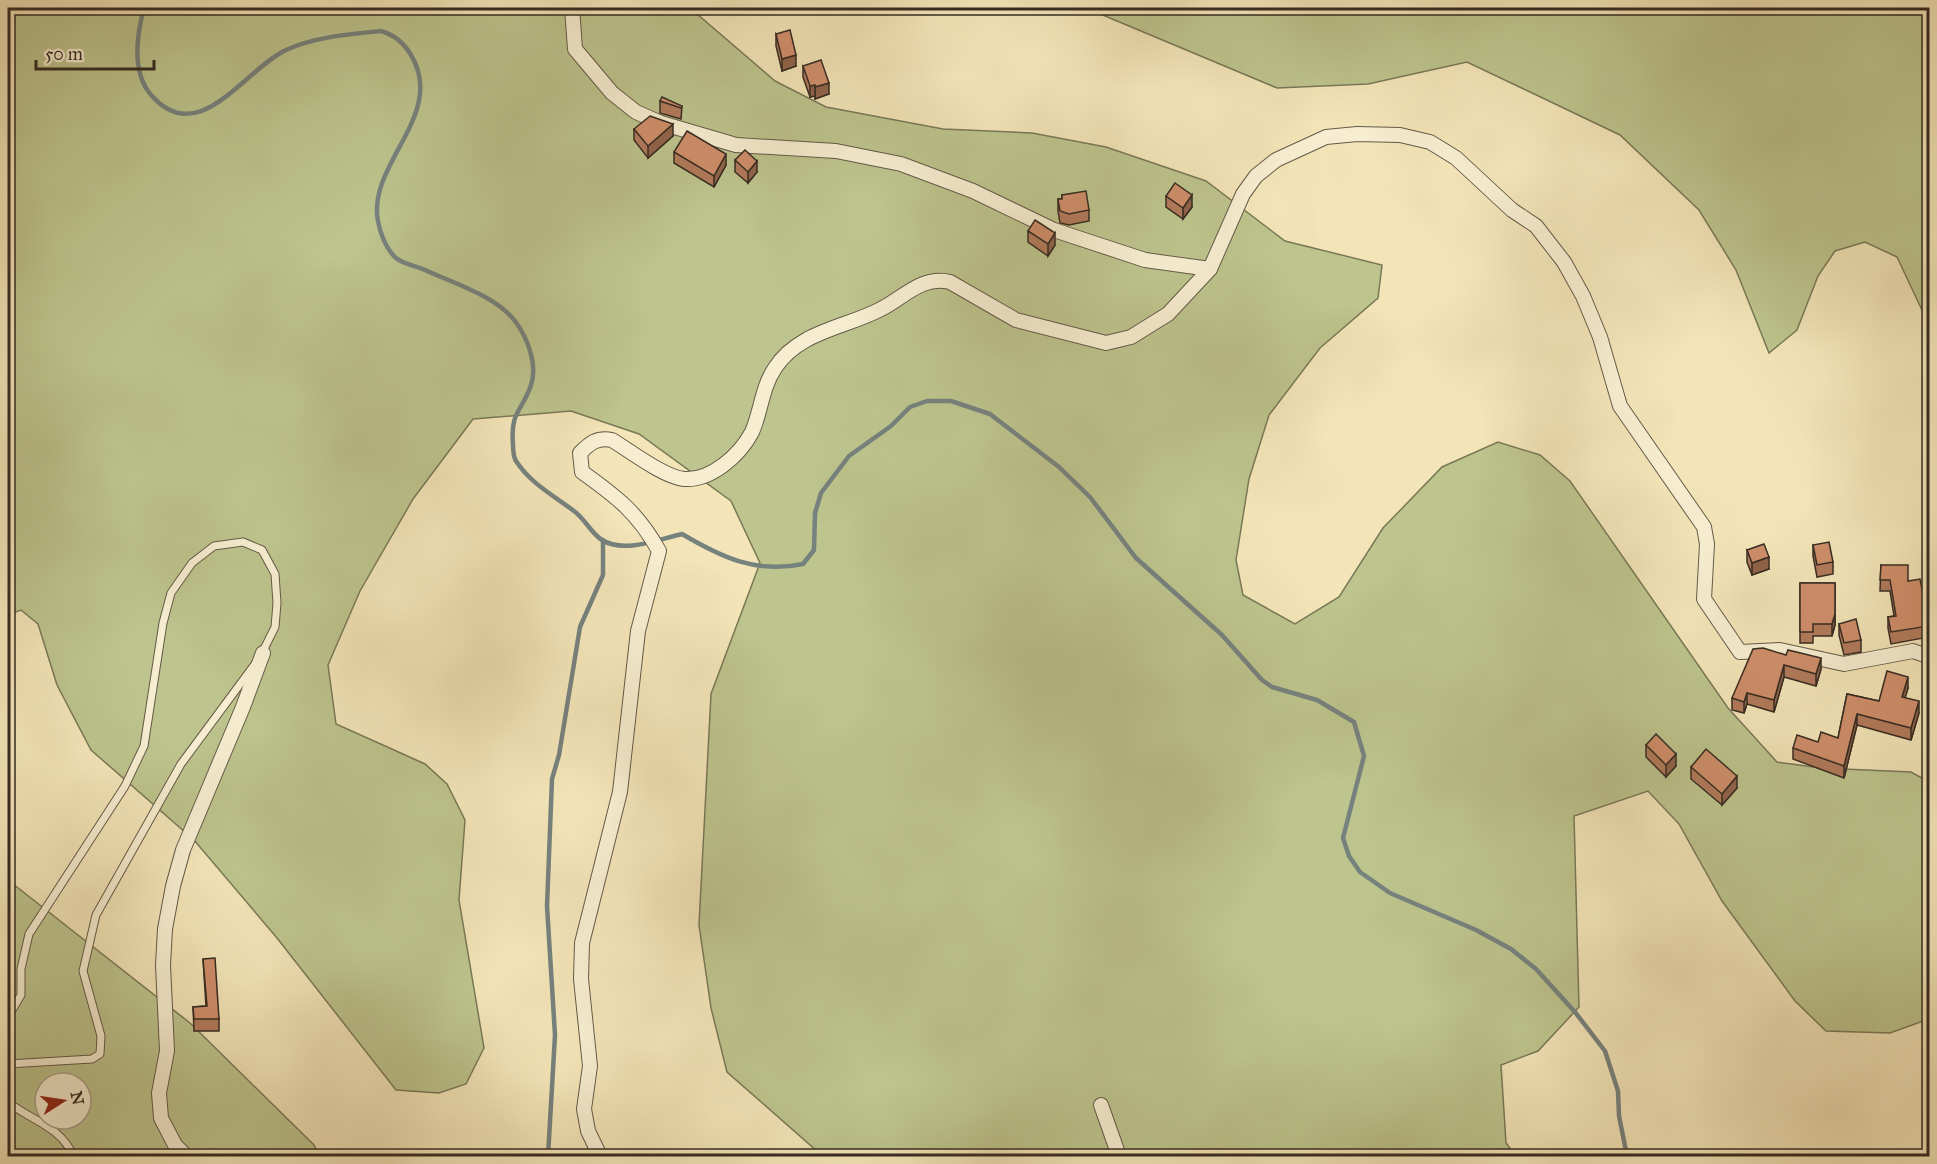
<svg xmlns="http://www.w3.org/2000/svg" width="1937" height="1164" viewBox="0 0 1937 1164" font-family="'IM FELL Great Primer',serif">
  <rect width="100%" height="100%" fill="#f3e5b8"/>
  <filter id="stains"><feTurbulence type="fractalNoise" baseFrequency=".00333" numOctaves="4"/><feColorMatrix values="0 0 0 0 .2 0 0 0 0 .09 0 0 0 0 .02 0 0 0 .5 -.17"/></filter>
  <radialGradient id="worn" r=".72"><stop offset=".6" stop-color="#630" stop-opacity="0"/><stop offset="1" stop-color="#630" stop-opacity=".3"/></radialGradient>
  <g fill="#bdc48d" stroke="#797858" stroke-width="1.5" fill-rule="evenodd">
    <polygon points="8,8 690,8 775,81 826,107 943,129 1032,133 1106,147 1206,181 1285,241 1382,265 1378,298 1320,348 1269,415 1249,479 1236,560 1243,595 1295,624 1339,597 1383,528 1442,467 1498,442 1540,455 1570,481 1728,708 1777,762 1821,768 1911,772 1929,782 1929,1019 1890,1033 1826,1031 1795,1001 1722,901 1679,824 1648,791 1574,816 1579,1007 1538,1051 1501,1065 1506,1143 1516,1156 829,1156 817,1151 727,1072 711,1008 699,925 711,694 760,563 731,501 639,434 571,411 473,419 413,499 360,591 328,665 336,724 425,764 447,784 465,820 459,900 484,1048 466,1084 439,1093 396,1090 277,938 194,840 91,750 57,685 38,624 21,610 8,615"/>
    <polygon points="1086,8 1929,8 1929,325 1897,257 1865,242 1835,251 1818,276 1797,330 1769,353 1736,270 1699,210 1620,135 1467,62 1368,84 1277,88"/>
    <path d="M 8,880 L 190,1023 L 314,1145 L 319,1156 L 8,1156 ZM 45,1083 L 81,1083 L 81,1119 L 45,1119 Z"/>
  </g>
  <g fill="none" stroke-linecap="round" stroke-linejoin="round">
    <g stroke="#76827e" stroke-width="4.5">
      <path d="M 144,8 C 137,34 131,73 152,96 C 199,149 245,69 286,50 C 314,37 350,34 381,31 C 395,35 404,43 411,55 C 447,115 367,163 378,221 C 380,233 386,249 396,258 C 403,264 416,266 425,270 C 453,283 496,296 515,321 C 527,337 538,364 531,385 C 523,410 510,411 513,444 C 513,449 513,456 516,461 C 531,484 553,495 574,511 C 585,519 591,533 602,540 C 624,554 659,539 682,534 C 721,557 756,574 803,564 L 814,550 L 815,513 L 821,493 L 849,456 L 891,426 L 910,407 L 927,401 L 951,401 L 990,414 L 1059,467 L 1090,497 L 1136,558 L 1222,635 L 1262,680 L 1272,687 L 1317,700 L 1354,722 L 1364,756 L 1343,838 L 1349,856 L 1360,872 L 1390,893 L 1476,930 L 1511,949 L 1536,969 L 1575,1012 L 1605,1051 L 1618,1091 L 1619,1116 L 1627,1156"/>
      <polyline points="548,1156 555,1035 547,906 552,779 559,755 580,627 603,575 603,540"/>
    </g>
    <g stroke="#645a48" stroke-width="9">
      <g id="lane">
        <polyline points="8,1017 21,995 21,969 29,934 125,786 144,746 163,623 171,593 192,563 214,546 243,542 262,550 275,574 277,603 275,627 261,655"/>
        <polyline points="8,1064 92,1059 100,1054 101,1036 83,971 96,915 181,764 255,664"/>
        <path d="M 8,1102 C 30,1120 62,1127 73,1156"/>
      </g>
    </g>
    <g stroke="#645a48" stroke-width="16">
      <g id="street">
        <polyline points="572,8 575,49 612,93 636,112 661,123 736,145 836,151 901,164 973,191 1054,230 1145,260 1210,269"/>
        <polyline points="1101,1105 1119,1156"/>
        <polyline points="186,1156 175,1145 161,1118 159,1093 167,1051 163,965 165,929 173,886 183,850 243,707 263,653"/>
        <path d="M 600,1156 L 588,1131 L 584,1109 L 590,1066 L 581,979 L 582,943 L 620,792 L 638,631 L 659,551 C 638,513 617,497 582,472 L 580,453 C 590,443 597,437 612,440 C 630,451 664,477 684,479 C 711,481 740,455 752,432 C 761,412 762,387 775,368 C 799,331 845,328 881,309 C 903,298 922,275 950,282 L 1016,320 L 1106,343 L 1131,337 L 1168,314 L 1210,269 L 1243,194 L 1256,176 L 1276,160 L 1326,137 L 1357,134 L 1400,135 L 1430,142 L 1456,158 L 1512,210 L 1536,226 L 1564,262 L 1583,296 L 1600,337 L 1620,406 L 1704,527 L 1707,544 L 1704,599 L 1740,652 L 1780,650 L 1844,664 L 1913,651 L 1930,657"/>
      </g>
    </g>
    <use href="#lane" stroke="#f7eed1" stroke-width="7"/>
    <use href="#street" stroke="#f7eed1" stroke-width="14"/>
  </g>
  <g fill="#b17a5b" stroke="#352b22" stroke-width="1.5">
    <polygon points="776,34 796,66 782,71 776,46"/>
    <polygon points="803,66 829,94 815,99 815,96 810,97 803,77"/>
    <polygon points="660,101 682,106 681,119 660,113"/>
    <polygon points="634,129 673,136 648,158 634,140"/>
    <polygon points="674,152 726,165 714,187 674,163"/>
    <polygon points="735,160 757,172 748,183 735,172"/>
    <polygon points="1062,195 1089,210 1089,221 1069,225 1060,223 1058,211 1058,199 1062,199"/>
    <polygon points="1166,196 1192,207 1183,219 1166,207"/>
    <polygon points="1028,231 1055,245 1048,256 1028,242"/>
    <polygon points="1813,545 1833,562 1833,574 1817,577 1813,556"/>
    <polygon points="1747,550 1769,569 1752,575 1747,562"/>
    <polygon points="1881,565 1908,581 1929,626 1929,637 1891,644 1888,628 1888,617 1894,616 1890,591 1880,591"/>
    <polygon points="1800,583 1835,583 1835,625 1832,636 1813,636 1813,643 1800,643"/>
    <polygon points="1839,624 1861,640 1861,652 1844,655 1839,635"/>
    <polygon points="1786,655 1821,669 1816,686 1784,677 1774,712 1747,704 1744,713 1732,710 1732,698"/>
    <polygon points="1908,688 1905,697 1919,713 1911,740 1857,725 1844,778 1793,759 1793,748 1838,738 1847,694 1879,701"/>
    <polygon points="1646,745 1676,766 1666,777 1646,757"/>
    <polygon points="1691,767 1737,788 1722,805 1691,779"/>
    <polygon points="203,959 219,1019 219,1031 194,1031 193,1007 206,1006"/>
  </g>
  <g fill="#90634a" stroke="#352b22" stroke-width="1.5">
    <polygon points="796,55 796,66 782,71 782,59"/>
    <polygon points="829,83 829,94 815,99 815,87"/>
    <polygon points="815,85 815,96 810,97 810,86"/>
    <polygon points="673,124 673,136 648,158 648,146"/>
    <polygon points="726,154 726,165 714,187 714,176"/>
    <polygon points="757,161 757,172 748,183 748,172"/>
    <polygon points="1192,195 1192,207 1183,219 1183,208"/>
    <polygon points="1055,233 1055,245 1048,256 1048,244"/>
    <polygon points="1769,557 1769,569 1752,575 1752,563"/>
    <polygon points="1835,614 1835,625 1832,636 1832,624"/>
    <polygon points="1821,658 1821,669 1816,686 1816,674"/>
    <polygon points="1784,665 1784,677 1774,712 1774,700"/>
    <polygon points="1908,677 1908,688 1902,708 1902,697"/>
    <polygon points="1747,693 1747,704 1744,713 1744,702"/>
    <polygon points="1919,701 1919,713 1911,740 1911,728"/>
    <polygon points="1857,714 1857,725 1844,778 1844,766"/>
    <polygon points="1676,754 1676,766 1666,777 1666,765"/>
    <polygon points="1737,776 1737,788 1722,805 1722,794"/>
  </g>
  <g fill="#ce8e6a" stroke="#352b22" stroke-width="1.5">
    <polygon points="790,30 796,55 782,59 776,34"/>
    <polygon points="821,60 829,83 815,87 815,85 810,86 803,66"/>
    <polygon points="662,97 682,106 681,108 660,101"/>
    <polygon points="650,116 673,124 648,146 634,129"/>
    <polygon points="687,131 726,154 714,176 674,152"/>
    <polygon points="745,150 757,161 748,172 735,160"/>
    <polygon points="1175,183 1192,195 1183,208 1166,196"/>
    <polygon points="1086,191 1089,210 1069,214 1060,211 1058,199 1062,199 1062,195"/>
    <polygon points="1035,220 1055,233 1048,244 1028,231"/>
    <polygon points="1829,542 1833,562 1817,565 1813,545"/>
    <polygon points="1764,544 1769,557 1752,563 1747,550"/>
    <polygon points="1881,565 1908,565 1908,581 1920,579 1929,626 1891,632 1888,617 1896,616 1890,580 1880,580"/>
    <polygon points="1800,583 1835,583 1835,614 1832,624 1813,624 1813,632 1800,632"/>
    <polygon points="1856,619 1861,640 1844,643 1839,624"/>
    <polygon points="1763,648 1786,655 1788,650 1821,658 1816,674 1784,665 1774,700 1747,693 1744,702 1732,698 1753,649"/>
    <polygon points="1887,671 1908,677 1902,697 1919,701 1911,728 1857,714 1844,766 1793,748 1797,735 1818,742 1821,732 1838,738 1847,694 1879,701"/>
    <polygon points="1656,734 1676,754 1666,765 1646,745"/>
    <polygon points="1706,749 1737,776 1722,794 1691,767"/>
    <polygon points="215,958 219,1019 194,1019 193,1007 207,1006 203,959"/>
  </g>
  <rect width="1937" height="1164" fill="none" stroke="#f3e5b8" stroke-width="30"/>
  <rect x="9" y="9" width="1919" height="1146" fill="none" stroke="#352b22" stroke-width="3"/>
  <rect x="15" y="15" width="1907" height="1134" fill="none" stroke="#352b22" stroke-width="1.5"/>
  <g transform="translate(63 1101) rotate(78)"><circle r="28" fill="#f7eed1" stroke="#a9a08b" stroke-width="1.5"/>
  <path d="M0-4.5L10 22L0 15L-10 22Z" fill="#8f2418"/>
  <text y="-9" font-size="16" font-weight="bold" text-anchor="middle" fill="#352b22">N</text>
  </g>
  <path d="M36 60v9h118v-9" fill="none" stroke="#352b22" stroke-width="3"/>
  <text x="45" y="60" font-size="18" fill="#352b22" stroke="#f7eed1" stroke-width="4.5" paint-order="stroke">50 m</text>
  <rect width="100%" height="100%" filter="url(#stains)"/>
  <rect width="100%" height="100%" fill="url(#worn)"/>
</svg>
